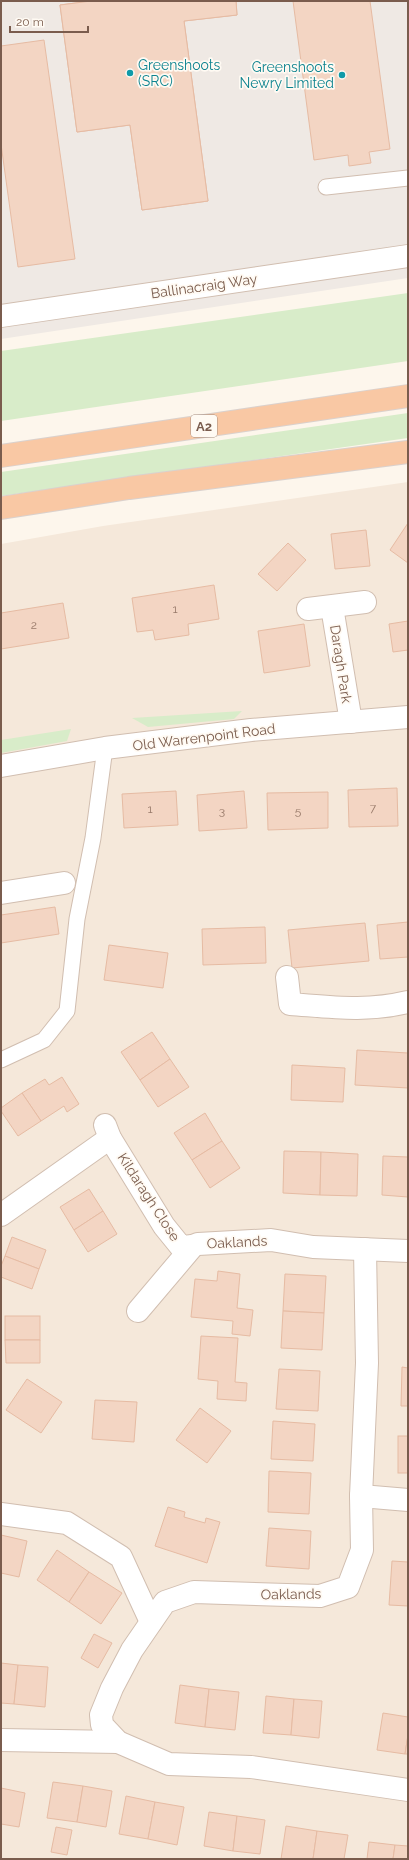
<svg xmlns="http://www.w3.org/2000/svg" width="409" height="1860" viewBox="0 0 409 1860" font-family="Raleway,sans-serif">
  <rect width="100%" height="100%" fill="#fdf6ec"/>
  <polygon fill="#f5e8da" points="408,482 408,1859 1,1859 1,544 103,526"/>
  <polygon fill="#efe9e4" points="1,1 408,1 408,278 1,339"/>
  <g fill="#d8ecc9">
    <polygon points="408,293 408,361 1,421 1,351"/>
    <polygon points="408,413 408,438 1,496 1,472"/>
    <polygon points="242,711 234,719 148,727 132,718"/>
    <polygon points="71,729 67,741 1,753 1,740"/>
  </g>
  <g fill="#f3d5c3" stroke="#e6bba3">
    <polygon points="91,1 236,1 237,15 184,21 208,201 142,210 130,125 77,132 60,5"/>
    <polygon points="91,1 236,1 237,15 184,21 208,201 142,210 130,125 77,132 60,5"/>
    <polygon points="293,1 370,1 390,149 369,152 371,163 349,166 348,155 314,160"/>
    <polygon points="44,40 75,259 18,267 1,144 1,46"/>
    <polygon points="408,523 408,563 390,550"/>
    <polygon points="366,530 370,566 335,569 331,534"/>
    <polygon points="288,543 306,560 277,591 258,574"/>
    <polygon points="214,585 219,619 188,624 189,635 155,640 153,630 137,632 132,598"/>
    <polygon points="63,603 69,638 1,649 1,613"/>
    <polygon points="408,621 408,650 393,652 389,624"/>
    <polygon points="304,624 310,666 264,673 258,631"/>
    <polygon points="397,788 398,826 349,827 348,790"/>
    <polygon points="176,791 178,825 124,828 122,794"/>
    <polygon points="244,791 247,828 199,831 197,795"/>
    <polygon points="328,792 328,828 268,830 267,793"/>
    <polygon points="55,907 59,934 1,943 1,915"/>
    <polygon points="408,922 408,957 380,959 377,925"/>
    <polygon points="365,923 369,961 292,968 288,930"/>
    <polygon points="265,927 266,963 203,965 202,929"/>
    <polygon points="109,945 168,953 163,988 104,980"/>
    <polygon points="152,1032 170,1059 140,1080 121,1052"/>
    <polygon points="357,1050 408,1053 408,1088 355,1085"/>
    <polygon points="170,1059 189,1087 158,1107 140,1080"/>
    <polygon points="292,1065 345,1068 343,1102 291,1100"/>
    <polygon points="62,1077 79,1104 67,1112 64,1106 41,1121 22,1093 45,1079 49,1085"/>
    <polygon points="22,1093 41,1121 18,1136 1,1111 1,1108"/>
    <polygon points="205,1113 222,1141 192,1160 174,1133"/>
    <polygon points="222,1141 240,1168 210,1188 192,1160"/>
    <polygon points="284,1151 321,1152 320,1195 283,1193"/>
    <polygon points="321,1152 358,1154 357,1196 320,1195"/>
    <polygon points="383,1156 408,1157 408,1197 382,1195"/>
    <polygon points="89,1189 103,1211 74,1230 60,1207"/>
    <polygon points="103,1211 117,1234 88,1252 74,1230"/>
    <polygon points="12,1237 46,1250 39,1269 5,1256"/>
    <polygon points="5,1256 39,1269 32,1289 1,1277 1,1266"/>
    <polygon points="218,1271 240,1274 237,1308 253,1310 250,1336 232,1334 233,1321 191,1317 195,1279 217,1281"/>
    <polygon points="285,1274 326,1276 324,1313 283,1311"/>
    <polygon points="283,1311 324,1313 322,1350 281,1348"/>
    <rect x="5" y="1316" width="35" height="24"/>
    <polygon points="201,1336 238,1338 235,1382 247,1383 246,1401 217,1399 218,1381 198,1379"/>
    <polygon points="5,1340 40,1340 40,1363 6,1363"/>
    <polygon points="402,1367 408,1368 408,1406 401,1406"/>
    <polygon points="279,1369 320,1371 318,1411 276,1409"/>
    <polygon points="27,1379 62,1402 41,1433 6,1410"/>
    <polygon points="95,1400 137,1402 134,1442 92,1439"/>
    <polygon points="200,1408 231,1431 207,1463 176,1440"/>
    <polygon points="273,1421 315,1424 313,1461 271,1459"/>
    <rect x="398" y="1436" width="10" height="37"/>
    <polygon points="269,1471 311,1473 309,1514 268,1512"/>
    <polygon points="168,1507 185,1512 184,1517 205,1523 206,1518 220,1522 207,1563 155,1546"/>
    <polygon points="269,1528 311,1531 309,1569 266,1566"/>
    <polygon points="1,1535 27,1541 19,1577 1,1573"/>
    <polygon points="57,1550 89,1572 69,1602 37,1580"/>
    <polygon points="392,1561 408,1562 408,1606 389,1605"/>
    <polygon points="89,1572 122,1593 101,1624 69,1602"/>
    <polygon points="94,1634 112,1643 98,1668 81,1658"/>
    <polygon points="1,1663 18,1665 14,1704 1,1703"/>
    <polygon points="18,1665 48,1667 45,1707 14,1704"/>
    <polygon points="180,1685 209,1689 205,1727 175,1723"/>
    <polygon points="209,1689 239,1692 235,1730 205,1727"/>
    <polygon points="266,1696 294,1699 291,1735 263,1733"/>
    <polygon points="294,1699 322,1701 319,1738 291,1735"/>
    <polygon points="383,1713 408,1717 408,1735 405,1754 377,1750"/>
    <polygon points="408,1735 408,1754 405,1754"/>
    <polygon points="53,1782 83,1786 77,1822 47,1818"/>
    <polygon points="83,1786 112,1791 106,1827 77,1822"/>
    <polygon points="1,1788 25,1793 19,1827 1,1824"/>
    <polygon points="126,1796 155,1802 148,1839 119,1834"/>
    <polygon points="155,1802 184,1807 177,1845 148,1839"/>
    <polygon points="209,1812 237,1816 233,1851 204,1846"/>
    <polygon points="237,1816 265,1820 260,1854 233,1851"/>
    <polygon points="286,1826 317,1831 313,1859 281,1859"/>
    <polygon points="56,1827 72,1830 67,1855 51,1852"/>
    <polygon points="317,1831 348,1835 344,1859 313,1859"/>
    <polygon points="369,1842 395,1845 393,1859 367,1859"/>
    <polygon points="395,1845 408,1846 408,1859 393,1859"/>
  </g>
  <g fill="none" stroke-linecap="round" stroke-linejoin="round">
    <g stroke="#d1beb0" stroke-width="17">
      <g id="service">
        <polyline points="326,187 408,178"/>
        <polyline points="1,1060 44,1040 67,1011 77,919 93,838 105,748"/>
      </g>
    </g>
    <g stroke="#d1beb0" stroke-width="24">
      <g id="minor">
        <polyline points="1,316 408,256"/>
        <polyline points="332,607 351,722"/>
        <polyline points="308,609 365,602"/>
        <polyline points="1,893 64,883"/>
        <path d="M 287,977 L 290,1004 C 332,1007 366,1012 408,1002"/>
        <polyline points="105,1125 110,1138 164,1226 181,1247 193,1246"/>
        <polyline points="1,1215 110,1138"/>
        <polyline points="365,1249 367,1363 361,1496 362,1550 348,1587 320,1596 194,1592 165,1602 132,1650 112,1688 101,1715 102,1725 118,1742 169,1764 251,1767 408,1790"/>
        <polyline points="138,1311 193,1246 198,1244 271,1240 313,1247 408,1251"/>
        <polyline points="361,1496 408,1500"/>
        <polyline points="1,1514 67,1523 121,1557 151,1622"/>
        <polyline points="1,1740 118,1742"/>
      </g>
    </g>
    <g stroke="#d1beb0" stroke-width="24">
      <polyline id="tertiary" points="1,766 105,748 251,730 408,717"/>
    </g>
    <g stroke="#dad1cd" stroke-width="24">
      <g id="trunk">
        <polyline points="1,456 408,396"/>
        <polyline points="1,508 129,488 408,452"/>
      </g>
    </g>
    <use href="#service" stroke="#fff" stroke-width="15"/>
    <use href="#minor" stroke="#fff" stroke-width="22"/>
    <use href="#tertiary" stroke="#fff" stroke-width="22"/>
    <use href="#trunk" stroke="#f9c8a4" stroke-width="22"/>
  </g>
  <g fill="#0f9aa8" stroke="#fffaf3" stroke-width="1.5">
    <circle cx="130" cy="73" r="4"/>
    <circle cx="342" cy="75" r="4"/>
  </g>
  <g text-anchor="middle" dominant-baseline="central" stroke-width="3.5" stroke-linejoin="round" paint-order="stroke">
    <g font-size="12" fill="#987a6a">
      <text x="175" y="609">1</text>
      <text x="34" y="625">2</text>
      <text x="373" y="808">7</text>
      <text x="150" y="809">1</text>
      <text x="222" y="811">3</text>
      <text x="298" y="811">5</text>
    </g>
    <rect fill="#fffaf3" stroke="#a28b7f" stroke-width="1" x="191" y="415" width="26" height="22" rx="3"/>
    <g font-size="13" font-weight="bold" fill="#7a5c4d">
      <text x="204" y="426">A2</text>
    </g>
    <g font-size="14" fill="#0d838f" stroke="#fffaf3" text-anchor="start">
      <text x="138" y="65">Greenshoots<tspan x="138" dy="16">(SRC)</tspan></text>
      <text x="334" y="67" text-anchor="end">Greenshoots<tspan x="334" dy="16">Newry Limited</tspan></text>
    </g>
    <g font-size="14" fill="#7a5c4d" stroke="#fffaf3">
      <text transform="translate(204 286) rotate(-8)">Ballinacraig Way</text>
      <text transform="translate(341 664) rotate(81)">Daragh Park</text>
      <text transform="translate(204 737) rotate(-7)">Old Warrenpoint Road</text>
      <text transform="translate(149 1197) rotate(57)">Kildaragh Close</text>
      <text transform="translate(237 1242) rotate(-3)">Oaklands</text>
      <text transform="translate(291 1594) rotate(-1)">Oaklands</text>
    </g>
  </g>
  <rect width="409" height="1860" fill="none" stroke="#7a5c4d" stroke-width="4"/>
  <path d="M10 26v6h78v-6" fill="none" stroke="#7a5c4d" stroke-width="2"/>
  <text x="16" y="26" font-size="12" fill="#7a5c4d" stroke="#fffaf3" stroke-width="3" paint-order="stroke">20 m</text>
</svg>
